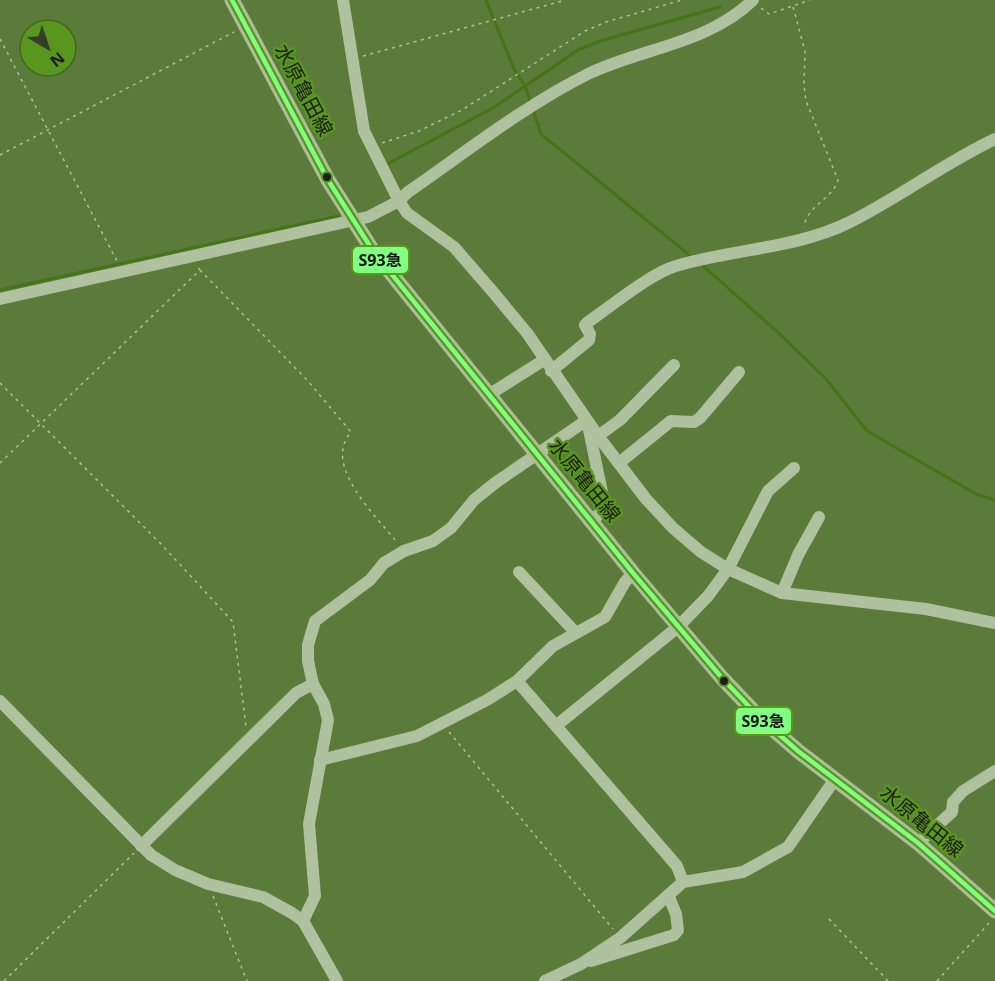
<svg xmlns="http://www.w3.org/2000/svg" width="995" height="981" viewBox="0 0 995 981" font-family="'Noto Sans','Noto Sans JP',sans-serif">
  <rect width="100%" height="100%" fill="#5a7b39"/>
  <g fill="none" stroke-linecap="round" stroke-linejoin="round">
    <g stroke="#457517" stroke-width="3">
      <polyline points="486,0 514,69 525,86 531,104"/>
      <polyline points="533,110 541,134 693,258"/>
      <polyline points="389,163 493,108 578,50 600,41 720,7"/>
      <polyline points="701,264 783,337 827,380 867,431 976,494 995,500"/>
      <polyline points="0,290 338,216"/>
    </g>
    <g stroke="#afc19e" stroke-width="1.5" stroke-dasharray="3 4.5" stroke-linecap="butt">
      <path d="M 793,7 L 805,51 L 804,85 L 806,101 L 838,180 C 832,200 807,205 804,227"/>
      <polyline points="761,8 769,14 810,0"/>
      <polyline points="0,39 117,261"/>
      <polyline points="363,56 562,1"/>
      <polyline points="382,143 419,131 462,110 585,31 606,22 682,0"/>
      <polyline points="0,155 234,32"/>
      <path d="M 200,270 L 307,380 L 351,432 C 322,465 375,515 396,541"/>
      <polyline points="0,383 162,545 233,622 246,727"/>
      <polyline points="0,463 200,270 196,266"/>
      <polyline points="449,732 613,929"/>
      <polyline points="213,896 247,981"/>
      <polyline points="829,919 888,981"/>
      <polyline points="4,981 134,853"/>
      <polyline points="937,981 990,922"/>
    </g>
    <g stroke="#afc19e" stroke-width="12">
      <polyline points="343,0 364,131 399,201 407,213 454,247 493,292 527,333 598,436 646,499 673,528 701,552 728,569 782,593 926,609 995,623"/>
      <path d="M 0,299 L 368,217 L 399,201 L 408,192 C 466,152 524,106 588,74 C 642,48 708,44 753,0"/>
      <path d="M 551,371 L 589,340 L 590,334 L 585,325 L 588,322 C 610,307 651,273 676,266 C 732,249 794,249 848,223 C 899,198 944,163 995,139"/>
      <polyline points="490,394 544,360"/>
      <polyline points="598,436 620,420 674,365"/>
      <polyline points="619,463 671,421 694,422 700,418 739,372"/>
      <polyline points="519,572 575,632"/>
      <polyline points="782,593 798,555 819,517"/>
      <polyline points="517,681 677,866 683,882"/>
      <polyline points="0,701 151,855 175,870 208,884 263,897 292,913 303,921 337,981"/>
      <polyline points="557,725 678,627 708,596 728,569 768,491 794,468"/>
      <polyline points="320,760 417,736 487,700 517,681 553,646 605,617 625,582 633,573"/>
      <polyline points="918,843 952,812 953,802 963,791 995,771"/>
      <polyline points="141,846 296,693 313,684"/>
      <polyline points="303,921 315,896 309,824 328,720 324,704 313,684 308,661 308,645 315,621 370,580 384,563 404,551 433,541 451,528 474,500 495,483 587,420 605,507 592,522"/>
      <polyline points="591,961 674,935 678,930 676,914 669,897"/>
      <polyline points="545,981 581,964 620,938 683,882 743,872 788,847 835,779"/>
    </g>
    <polyline stroke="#aebe9c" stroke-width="15" points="232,0 328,180 373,251 633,573 722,678 760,718 798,751 918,843 995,911"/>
    <g stroke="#59961e" stroke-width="9">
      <polyline id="bus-1" points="232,0 328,180 373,251 633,573 722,678 760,718 798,751 918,843 995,911"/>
    </g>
    <use href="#bus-1" stroke="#80ff80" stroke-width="4.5"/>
  </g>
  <g fill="#1d1d1d" stroke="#59961e" stroke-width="2">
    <circle cx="327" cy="177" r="5"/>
    <circle cx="724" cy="681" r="5"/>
  </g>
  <g text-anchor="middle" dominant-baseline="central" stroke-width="5" stroke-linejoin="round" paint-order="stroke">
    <g font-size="20" fill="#1d1d1d" stroke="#59961e">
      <text transform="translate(304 90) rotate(62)">水原亀田線</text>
      <text transform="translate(585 480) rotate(51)">水原亀田線</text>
      <text transform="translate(922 821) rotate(39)">水原亀田線</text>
    </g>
  </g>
  <g stroke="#59961e" stroke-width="2">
    <rect x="352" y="246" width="57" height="28" rx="6" fill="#80ff80"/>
    <rect x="735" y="707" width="57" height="28" rx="6" fill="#80ff80"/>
  </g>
  <g font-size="16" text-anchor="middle" font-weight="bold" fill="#111">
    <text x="380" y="266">S93急</text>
    <text x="763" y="727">S93急</text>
  </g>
  <g transform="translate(48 48) rotate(141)"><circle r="28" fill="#59961e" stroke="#41661e" stroke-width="1.5"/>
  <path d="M0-4.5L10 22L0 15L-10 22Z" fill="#323e27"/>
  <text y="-9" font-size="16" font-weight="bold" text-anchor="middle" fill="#1d1d1d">N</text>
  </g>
</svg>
